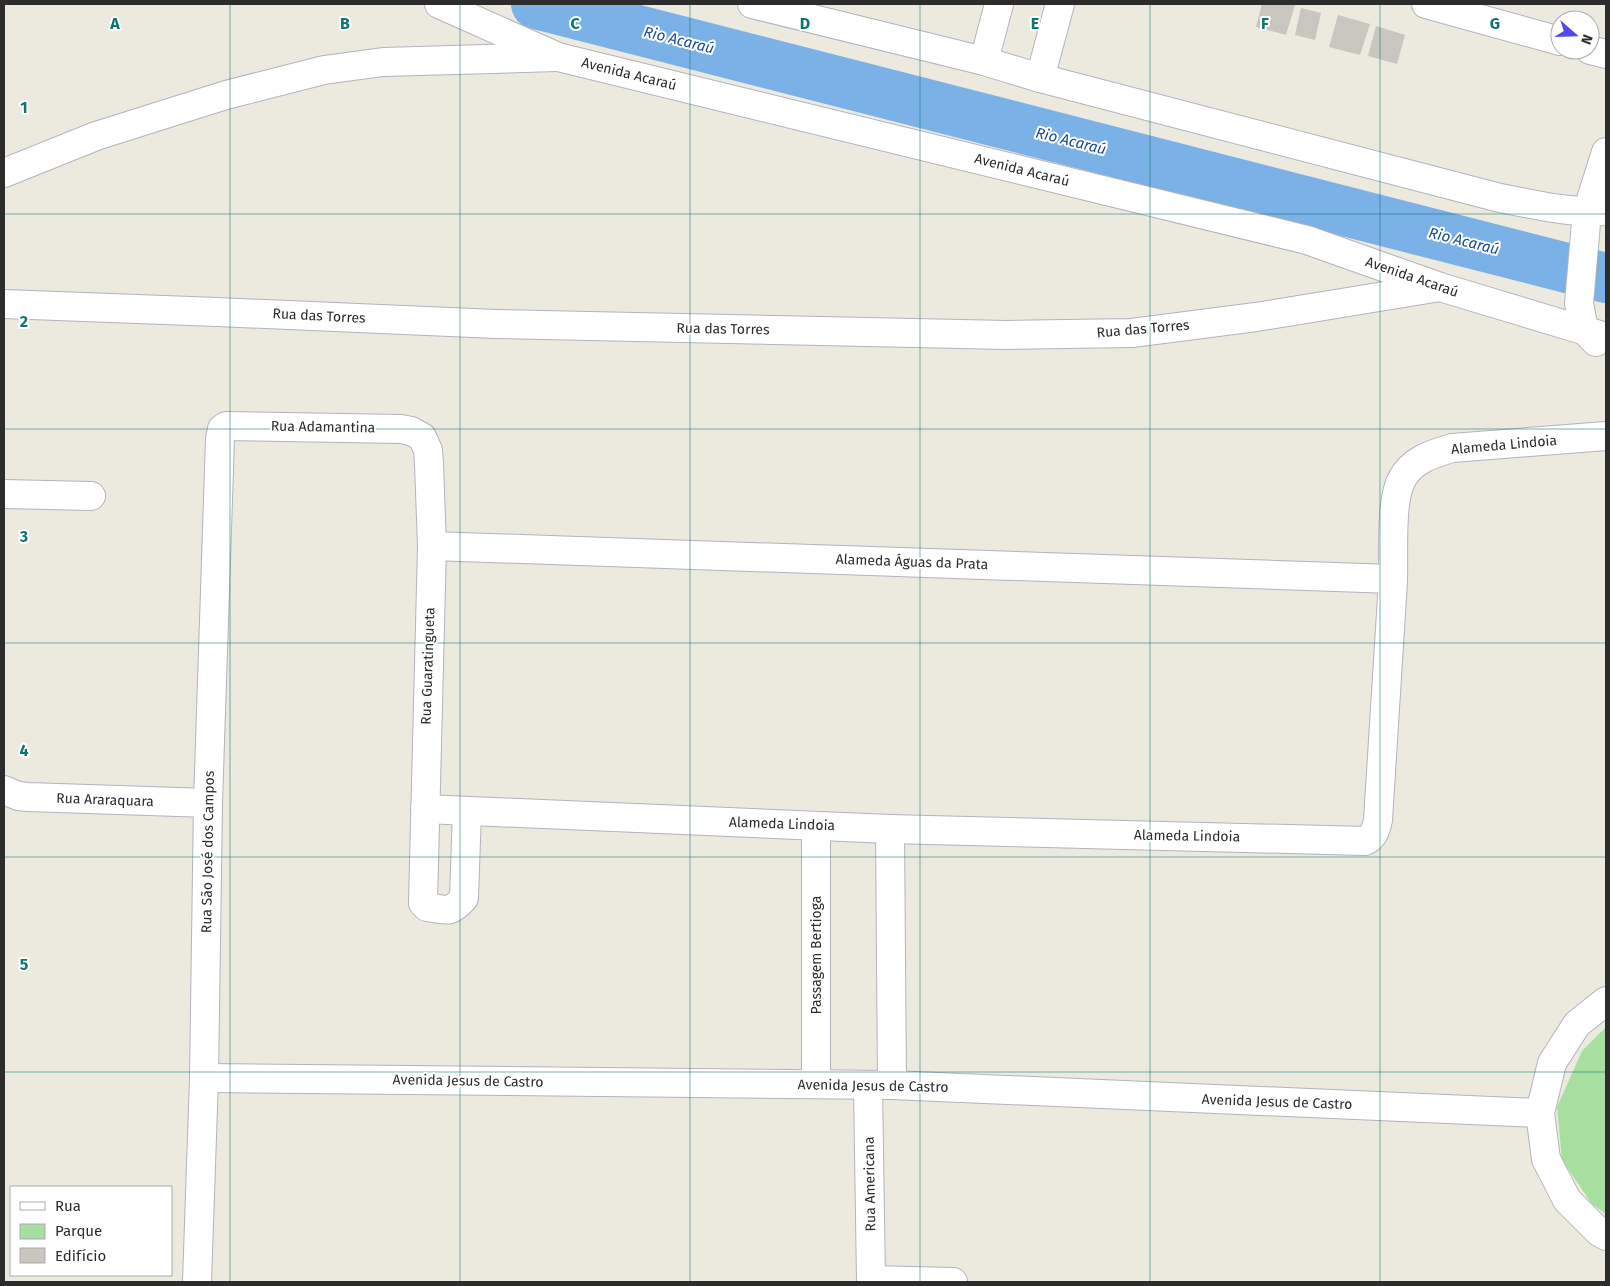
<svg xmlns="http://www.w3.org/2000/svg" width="1610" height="1286" viewBox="0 0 1610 1286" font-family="'Fira Sans',sans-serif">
  <rect width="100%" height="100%" fill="#eceadf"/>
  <polygon fill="#a7dfa0" points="1606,1027 1606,1214 1592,1204 1562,1160 1557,1107 1582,1051"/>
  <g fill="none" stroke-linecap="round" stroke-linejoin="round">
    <polyline stroke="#7ab2e7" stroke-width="50" points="536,4 1606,278"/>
  </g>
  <g fill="#c8c6be">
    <polygon points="1262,4 1295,5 1286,35 1256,27"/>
    <polygon points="1301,8 1321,13 1315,40 1295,35"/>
    <polygon points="1338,15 1370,24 1360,55 1329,47"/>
    <polygon points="1376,26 1405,35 1397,64 1368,56"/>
  </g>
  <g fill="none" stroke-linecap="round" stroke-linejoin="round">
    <g stroke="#b3b3be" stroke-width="30">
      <g id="minor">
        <polyline points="1426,4 1560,41"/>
        <polyline points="1590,50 1606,54"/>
        <polyline points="4,173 96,136 226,95 324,70 383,62 558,57"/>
        <polyline points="4,304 217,312 496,324 1007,335 1132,333 1256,317 1440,287"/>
        <polyline points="4,494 91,496"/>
        <polyline points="432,546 1393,579"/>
        <polyline points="4,790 18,796 28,797 208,803"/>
        <path d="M 425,809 L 890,829 L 1365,841 C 1374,837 1376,829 1378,820 C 1383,740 1388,661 1393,581 C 1394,555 1390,500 1402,479 C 1412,460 1432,454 1452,448 L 1606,436"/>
        <polyline points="890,829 892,1085"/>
        <polyline points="204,1078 892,1085 1540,1113"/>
        <polyline points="816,1084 816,826"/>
        <polyline points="868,1085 871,1282"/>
        <polyline points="871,1280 953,1282"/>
        <path d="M 197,1282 L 204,1078 L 208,803 L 220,439 L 222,429 L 226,426 L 401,429 L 411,431 L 422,437 L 428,450 L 429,464 L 432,546 L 423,903 L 427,907 C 446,910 450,914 464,898 L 467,811"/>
      </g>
    </g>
    <g stroke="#b3b3be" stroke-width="30">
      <g id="tertiary">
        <polyline points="439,4 558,57 1307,240 1440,287 1606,337"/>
        <path d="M 752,4 L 984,61 L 1040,78 L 1500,198 C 1536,205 1570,213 1606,211"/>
        <polyline points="984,61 999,4"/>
        <polyline points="1040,78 1060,4"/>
        <polyline points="1596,342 1584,330 1579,303 1587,212 1606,152"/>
        <polyline points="1606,1001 1577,1024 1552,1063 1540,1113 1546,1159 1567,1200 1599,1232 1606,1236"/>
      </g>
    </g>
    <use href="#minor" stroke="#fff" stroke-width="28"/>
    <use href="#tertiary" stroke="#fff" stroke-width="28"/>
  </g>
  <path fill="none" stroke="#0f766e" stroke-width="1" stroke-opacity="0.55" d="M 230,4 L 230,1282M 460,4 L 460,1282M 690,4 L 690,1282M 920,4 L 920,1282M 1150,4 L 1150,1282M 1380,4 L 1380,1282M 4,214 L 1606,214M 4,429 L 1606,429M 4,643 L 1606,643M 4,857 L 1606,857M 4,1072 L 1606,1072"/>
  <g text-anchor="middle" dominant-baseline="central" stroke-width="4" stroke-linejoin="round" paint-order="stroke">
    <g font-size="14" fill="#2c2c2c" stroke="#fff">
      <text transform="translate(629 74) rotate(14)">Avenida Acaraú</text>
      <text transform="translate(1022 170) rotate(14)">Avenida Acaraú</text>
      <text transform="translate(1412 277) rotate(19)">Avenida Acaraú</text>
      <text transform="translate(319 316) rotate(3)">Rua das Torres</text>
      <text transform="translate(723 329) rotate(1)">Rua das Torres</text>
      <text transform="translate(1143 329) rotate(-5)">Rua das Torres</text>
      <text transform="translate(323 427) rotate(1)">Rua Adamantina</text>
      <text transform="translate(1504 445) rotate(-5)">Alameda Lindoia</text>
      <text transform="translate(912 562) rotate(2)">Alameda Águas da Prata</text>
      <text transform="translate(428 666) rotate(-88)">Rua Guaratingueta</text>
      <text transform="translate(105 800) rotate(2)">Rua Araraquara</text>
      <text transform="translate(782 824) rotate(2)">Alameda Lindoia</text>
      <text transform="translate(1187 836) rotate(1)">Alameda Lindoia</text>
      <text transform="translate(208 852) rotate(-89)">Rua São José dos Campos</text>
      <text transform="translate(816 955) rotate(-90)">Passagem Bertioga</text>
      <text transform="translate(468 1081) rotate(1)">Avenida Jesus de Castro</text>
      <text transform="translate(873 1086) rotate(1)">Avenida Jesus de Castro</text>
      <text transform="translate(1277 1102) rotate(2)">Avenida Jesus de Castro</text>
      <text transform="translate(870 1184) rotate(-91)">Rua Americana</text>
    </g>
    <g font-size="15" font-style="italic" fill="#174d95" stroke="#fff">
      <text transform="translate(679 40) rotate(14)">Rio Acaraú</text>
      <text transform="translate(1071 141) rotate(14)">Rio Acaraú</text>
      <text transform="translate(1464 241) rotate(14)">Rio Acaraú</text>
    </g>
  </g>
  <g font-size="16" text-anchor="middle" font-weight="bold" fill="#0f766e" stroke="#fff" stroke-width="4" stroke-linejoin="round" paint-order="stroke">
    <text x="115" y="29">A</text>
    <text x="345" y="29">B</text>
    <text x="575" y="29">C</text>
    <text x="805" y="29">D</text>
    <text x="1035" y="29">E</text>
    <text x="1265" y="29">F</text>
    <text x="1495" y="29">G</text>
    <text x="24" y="113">1</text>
    <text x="24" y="327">2</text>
    <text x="24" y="542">3</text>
    <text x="24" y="756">4</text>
    <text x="24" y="970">5</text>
  </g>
  <rect width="1610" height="1286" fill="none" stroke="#2c2c2c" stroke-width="10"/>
  <rect x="10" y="1186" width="162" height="90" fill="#ffffff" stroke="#ababab"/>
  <rect x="20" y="1202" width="25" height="8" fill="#ffffff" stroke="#ababab"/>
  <text x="55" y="1211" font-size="15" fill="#2c2c2c">Rua</text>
  <rect x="20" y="1224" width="25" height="15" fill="#a7dfa0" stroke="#ababab"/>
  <text x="55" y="1236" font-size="15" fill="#2c2c2c">Parque</text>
  <rect x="20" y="1248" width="25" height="15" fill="#c8c6be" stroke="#ababab"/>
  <text x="55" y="1261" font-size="15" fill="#2c2c2c">Edifício</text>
  <g transform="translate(1575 35) rotate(110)"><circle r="24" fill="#ffffff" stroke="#ababab"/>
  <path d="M0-4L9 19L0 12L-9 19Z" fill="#514bed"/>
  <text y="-8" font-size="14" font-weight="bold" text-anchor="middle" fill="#2c2c2c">N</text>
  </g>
</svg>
